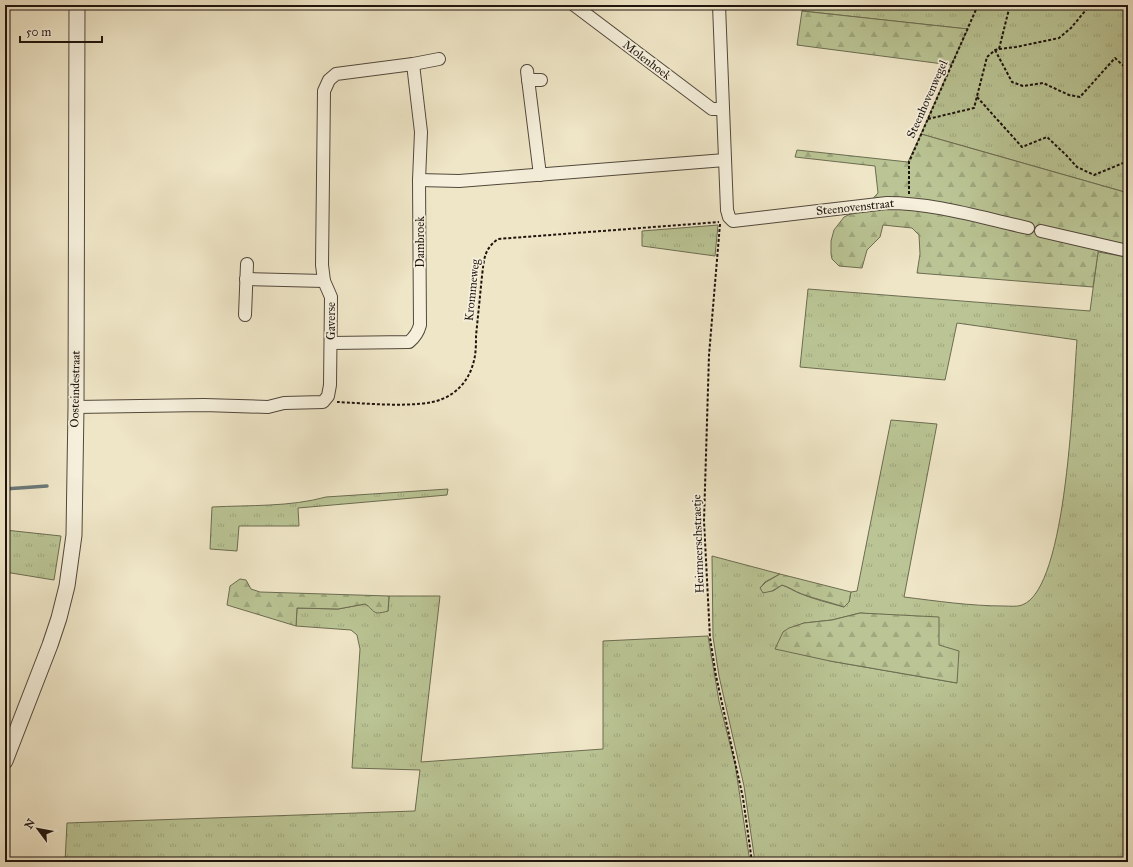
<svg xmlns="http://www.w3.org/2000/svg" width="1133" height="867" viewBox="0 0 1133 867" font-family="'IM FELL Great Primer',serif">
  <defs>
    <pattern id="grass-tufts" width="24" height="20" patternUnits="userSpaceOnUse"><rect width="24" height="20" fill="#bac494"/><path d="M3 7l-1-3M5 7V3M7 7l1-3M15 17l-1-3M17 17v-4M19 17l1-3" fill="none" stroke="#9fa87e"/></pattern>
    <pattern id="forest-firs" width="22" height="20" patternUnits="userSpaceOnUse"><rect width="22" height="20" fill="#bac494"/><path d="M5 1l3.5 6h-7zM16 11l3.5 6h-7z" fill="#9fa87e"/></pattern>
  </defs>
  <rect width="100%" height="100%" fill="#efe6c7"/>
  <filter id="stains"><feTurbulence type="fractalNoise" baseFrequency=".005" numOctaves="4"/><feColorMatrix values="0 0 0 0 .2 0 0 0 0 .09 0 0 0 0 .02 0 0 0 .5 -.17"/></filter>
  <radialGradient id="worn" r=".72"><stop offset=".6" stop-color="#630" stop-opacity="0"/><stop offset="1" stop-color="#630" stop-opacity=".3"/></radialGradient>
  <g fill="url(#grass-tufts)" stroke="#6c6c51" fill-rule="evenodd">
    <polygon points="802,5 1128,5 1128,193 921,134 967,29 802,11"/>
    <polygon points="718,225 715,256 642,246 642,231"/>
    <path d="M 1098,252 L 1127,257 L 1128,261 L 1128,862 L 755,862 L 744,786 L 719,676 L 713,637 L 712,556 L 780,574 L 765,582 L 760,588 L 773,591 L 782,585 C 788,587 792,590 799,593 C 813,599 829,603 844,607 L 849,602 L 851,592 L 857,591 L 891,420 L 937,424 L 904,597 C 937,601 970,606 1004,606 C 1009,606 1017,607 1022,605 C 1068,589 1073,386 1077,340 L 957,323 L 945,380 L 800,367 L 808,289 L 1090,311 ZM 860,613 L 886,615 L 939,645 L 957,683 L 830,661 L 783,632 L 804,623 L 832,620 Z"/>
    <path d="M 448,489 L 447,495 L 298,508 L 299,526 L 239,526 L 237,551 L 210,549 L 212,507 C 250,505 290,507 326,497 Z"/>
    <polygon points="5,530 61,536 54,580 5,572"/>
    <polygon points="389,596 440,596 421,762 603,749 603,641 708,636 719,701 735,764 750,862 65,862 67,823 415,811 420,770 352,768 360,649 357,635 351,630 296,626 297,608 338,609 365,604 369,606 374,611 388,611"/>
  </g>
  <g fill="url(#forest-firs)" stroke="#6c6c51">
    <polygon points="802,11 968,29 951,65 797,45"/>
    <polygon points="921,134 1128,193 1128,245 1100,239 1093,287 917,273 920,254 919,235 912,228 883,225 880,237 867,250 862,268 839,266 832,259 831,254 831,241 834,230 844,217 864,208 878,193 875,166 795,157 797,150 908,162"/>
    <path d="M 780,574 L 851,592 L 849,602 L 844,607 C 830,602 815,599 802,594 C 794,591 789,587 782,585 L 772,591 L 763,593 L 760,588 L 766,582 Z"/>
    <path d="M 240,579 L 246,580 L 251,589 L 260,592 L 389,596 L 388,611 C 385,612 380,613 377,613 C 372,612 370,606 365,604 L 338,609 L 297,608 L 296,626 L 227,605 L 230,586 Z"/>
    <polygon points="860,613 939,617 939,645 959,651 957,683 830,661 775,649 783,632 789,628 804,623 832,620"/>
  </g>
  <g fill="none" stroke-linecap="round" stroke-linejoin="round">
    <polyline stroke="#6c7979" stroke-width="3.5" points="5,489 47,486"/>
    <g stroke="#52483c" stroke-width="14">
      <g id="minor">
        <polyline points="574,5 712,109 722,109"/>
        <path d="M 719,5 L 727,210 L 729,217 L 733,221 L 887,203 C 935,203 982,218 1028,228"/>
        <polyline points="527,71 540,175"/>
        <polyline points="528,80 541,80"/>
        <polyline points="419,180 459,181 725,160"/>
        <polyline points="1041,231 1128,251"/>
        <polyline points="246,279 324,281"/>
        <polyline points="245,315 247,264"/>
        <path d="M 331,343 L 409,342 C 415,337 418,333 420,325 L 419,180 L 421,132 L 413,64"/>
        <polyline points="76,407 204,405 268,407 284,403 323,402 328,396 330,385 331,297 324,281 322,265 324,91 329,80 336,74 413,64 439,59"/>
      </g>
    </g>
    <g stroke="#52483c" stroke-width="17">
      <polyline id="tertiary" points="5,761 50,645 59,618 67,586 74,535 76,407 77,5"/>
    </g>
    <g stroke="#1e140e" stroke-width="2" stroke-dasharray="3 2" stroke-linecap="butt">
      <polyline points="999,49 1016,47 1059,38 1071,28 1090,5"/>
      <polyline points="995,50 1012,82 1023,86 1043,83 1069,95 1080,97 1115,58 1128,70"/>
      <polyline points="977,97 1022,147 1047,137 1066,155 1077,167 1094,175 1128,161"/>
      <polyline points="928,119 974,108 987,57 995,50 999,49 1010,5"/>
      <polyline points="909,194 909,162 978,5"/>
      <polyline points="720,224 709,355 704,521 710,638 716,676 743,798 752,862"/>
      <path d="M 337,402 C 362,403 420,409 442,399 C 458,393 469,379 473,364 C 476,355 476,345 476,336 C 478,316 480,296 482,276 C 484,259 484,249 498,239 L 719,222"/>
    </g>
    <use href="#minor" stroke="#f5efdb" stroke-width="12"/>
    <use href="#tertiary" stroke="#f5efdb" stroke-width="15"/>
  </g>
  <g text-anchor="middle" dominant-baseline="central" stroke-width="3.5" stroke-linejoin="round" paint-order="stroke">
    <g font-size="12" fill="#1e140e" stroke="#f5efdb">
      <text transform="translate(647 60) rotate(37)">Molenhoek</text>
      <text transform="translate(927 99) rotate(-66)">Steenhovenwegel</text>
      <text transform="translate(855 207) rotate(-6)">Steenovenstraat</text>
      <text transform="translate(420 242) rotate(-90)">Dambroek</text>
      <text transform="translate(472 290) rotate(-84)">Krommeweg</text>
      <text transform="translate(331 321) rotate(-90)">Gaverse</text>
      <text transform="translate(75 389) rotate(-89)">Oosteindestraat</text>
      <text transform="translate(698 544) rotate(-92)">Heirmeerschstraetje</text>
    </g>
  </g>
  <rect width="1133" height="867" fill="none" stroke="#efe6c7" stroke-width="20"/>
  <rect x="6" y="6" width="1121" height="855" fill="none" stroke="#1e140e" stroke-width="2"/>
  <rect x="10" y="10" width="1113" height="847" fill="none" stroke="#1e140e"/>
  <g transform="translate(38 829) rotate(302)" stroke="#f5efdb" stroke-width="3" paint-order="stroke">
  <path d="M0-3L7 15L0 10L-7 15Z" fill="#1e140e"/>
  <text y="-6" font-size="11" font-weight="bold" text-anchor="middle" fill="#1e140e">N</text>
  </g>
  <path d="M20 36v6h82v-6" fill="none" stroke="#1e140e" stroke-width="2"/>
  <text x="26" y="36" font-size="12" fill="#1e140e" stroke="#f5efdb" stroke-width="3" paint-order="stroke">50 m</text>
  <rect width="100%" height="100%" filter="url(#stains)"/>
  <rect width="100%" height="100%" fill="url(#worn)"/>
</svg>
